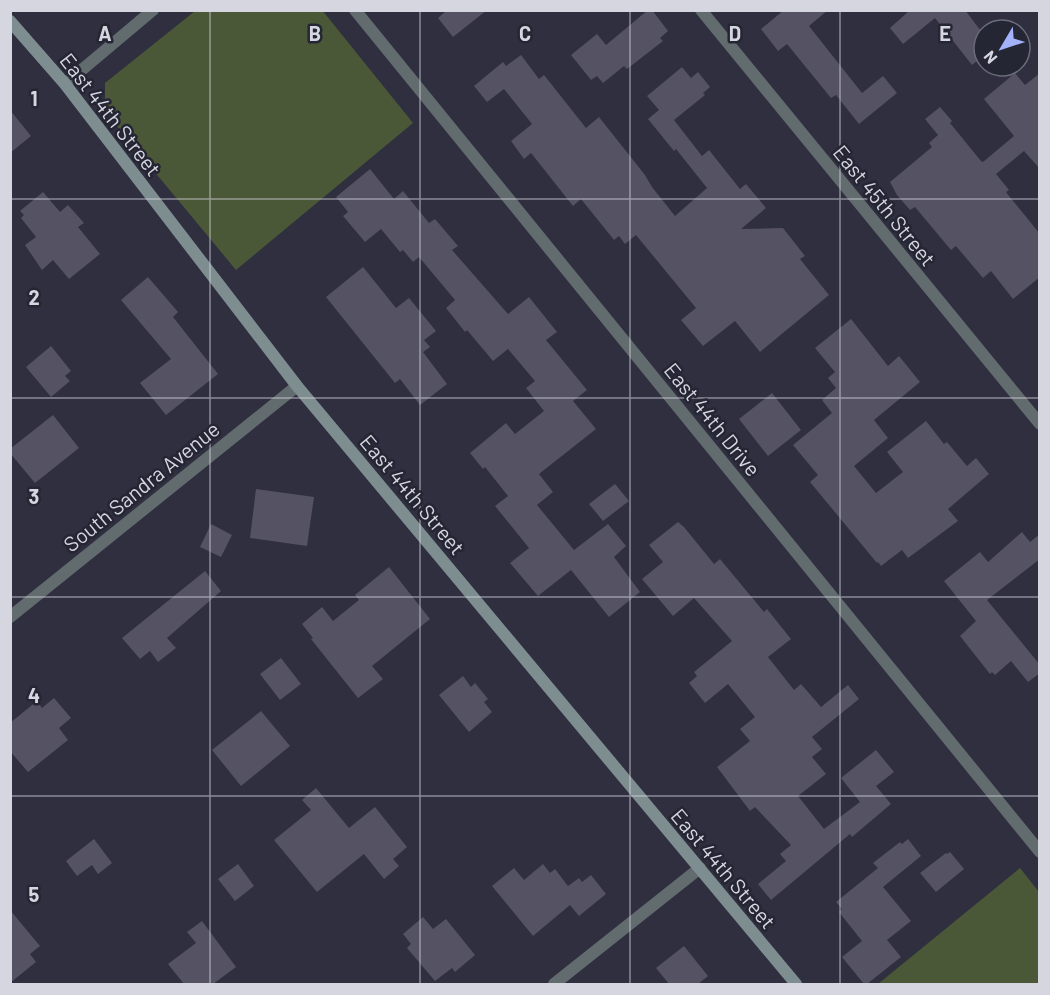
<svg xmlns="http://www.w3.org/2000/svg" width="1050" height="995" viewBox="0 0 1050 995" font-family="Barlow,sans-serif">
  <rect width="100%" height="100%" fill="#2f2f3f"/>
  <g fill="#4b5837">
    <polygon points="322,10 413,123 236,270 105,112 105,83 195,11"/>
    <polygon points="1020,868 1039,892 1039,984 878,984"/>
  </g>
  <g fill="#545263">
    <polygon points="447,10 487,10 453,37 438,18"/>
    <polygon points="648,10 652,10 668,31 660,38 663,41 627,69 624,66 603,83 597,76 591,80 571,55 597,34 606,45"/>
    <polygon points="784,10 828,10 809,26 862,93 883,76 897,93 859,124 836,95 831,98 787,44 778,51 761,29"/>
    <polygon points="910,10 965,10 984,35 984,55 972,65 935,18 903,44 890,28"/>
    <polygon points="521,55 539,79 544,75 586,128 599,117 645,175 652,187 675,216 707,188 676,149 674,151 648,119 659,110 647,96 682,67 691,78 698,72 710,87 703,93 705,95 674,120 702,156 709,150 740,189 746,184 766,208 741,229 783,228 805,256 800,259 829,295 760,352 735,321 703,346 681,320 696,308 636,235 625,244 619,236 614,240 581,199 573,206 531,153 524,159 511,141 532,124 504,89 487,102 474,86 503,62 506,66"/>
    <polygon points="1015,73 1025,85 1040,73 1040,169 1024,151 996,174 1009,190 1006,192 1009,196 1040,234 1040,277 1013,299 991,271 983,278 956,246 951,250 915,207 910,210 897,195 890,182 932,147 929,143 938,135 925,119 940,107 952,121 950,123 981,161 983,162 1014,136 984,99"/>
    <polygon points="10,110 31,136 10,153"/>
    <polygon points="370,169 394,199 403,191 429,223 435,219 458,246 452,250 508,314 529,297 557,332 546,340 587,390 573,401 596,429 539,474 553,492 537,505 574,550 608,524 626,546 614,557 640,592 609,617 571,570 538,596 510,563 529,548 495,506 508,496 485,467 483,469 470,453 506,423 515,434 544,411 526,388 535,381 508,349 493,361 467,330 465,332 446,308 455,300 419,257 413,262 403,250 400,252 381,229 365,242 343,216 348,212 336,197"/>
    <polygon points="43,192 60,212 68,205 84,223 78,227 100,254 69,279 53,260 42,270 25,245 36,237 21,218 24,215 20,211"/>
    <polygon points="363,267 396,308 409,298 436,331 424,340 430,347 423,352 447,384 420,405 400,379 395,383 326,297"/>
    <polygon points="148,277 178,312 173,317 218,374 166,415 140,383 171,359 121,300"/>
    <polygon points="851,319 888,366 899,356 920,382 874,420 888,438 854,466 876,493 903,472 887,452 926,421 944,444 947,442 967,466 976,458 989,474 948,509 958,521 908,558 902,550 881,566 878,562 877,563 810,482 818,475 793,445 832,413 822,400 836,388 828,378 835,372 815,348"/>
    <polygon points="51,346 71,371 65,376 70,381 51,397 26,367"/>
    <polygon points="772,393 801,430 768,456 739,419"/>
    <polygon points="53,415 79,448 35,483 10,453 10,449"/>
    <polygon points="615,484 629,501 603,521 589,504"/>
    <polygon points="256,489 314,497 307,546 250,538"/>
    <polygon points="678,522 684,527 714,564 720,559 764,612 767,609 791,639 768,657 794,690 801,684 821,707 848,685 859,699 812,737 822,749 812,757 826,774 798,796 824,829 860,802 841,778 876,750 894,772 876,786 891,804 852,837 850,834 771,900 758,884 786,861 780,854 791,845 755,807 750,811 717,767 750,741 740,729 755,717 728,684 705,703 689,683 697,676 694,672 732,641 694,598 673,616 642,579 663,562 649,545"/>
    <polygon points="211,524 232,535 221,557 200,547"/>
    <polygon points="1022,532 1030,542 1040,534 1040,559 987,600 1040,665 1040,673 1028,682 1011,661 995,675 992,672 990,674 960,636 976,621 944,581 980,552 988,562"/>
    <polygon points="389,567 430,619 372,666 383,679 358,698 311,639 313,638 302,624 322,607 333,621 359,600 355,595"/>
    <polygon points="205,571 221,591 167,638 176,648 158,662 150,651 140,659 122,638"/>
    <polygon points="281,658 301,684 280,700 260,674"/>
    <polygon points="463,676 471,687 475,683 488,699 484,702 492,712 469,732 439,695"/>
    <polygon points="54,698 71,718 59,728 68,740 28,772 10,751 10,723 37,701 42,708"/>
    <polygon points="261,711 290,746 241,786 212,750"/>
    <polygon points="316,788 349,828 375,807 407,847 393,859 399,866 384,879 364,854 317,892 274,840 311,810 302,800"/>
    <polygon points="94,839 112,863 98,874 92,865 77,876 66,861"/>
    <polygon points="908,839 921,856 883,887 911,921 887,940 901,957 867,984 864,984 842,957 862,941 839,912 842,909 836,902 878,868 873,863 900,842 902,844"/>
    <polygon points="950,852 964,869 936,892 920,873 946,853 947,854"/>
    <polygon points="238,864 254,886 235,901 218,879"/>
    <polygon points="543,864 550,873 555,869 568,886 579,878 582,882 591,875 606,894 579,916 570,905 533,936 492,886 514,868 524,880"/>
    <polygon points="10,910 40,946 30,954 36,962 10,983"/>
    <polygon points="423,917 433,929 446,919 475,955 455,972 452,968 435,981 407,948 411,944 403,934"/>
    <polygon points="202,921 236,967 213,984 184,984 168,964 196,943 187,932"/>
    <polygon points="684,946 708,976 698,984 669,984 656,968"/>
  </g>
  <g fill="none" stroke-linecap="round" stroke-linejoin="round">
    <g stroke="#626c6e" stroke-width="12">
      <polyline points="355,10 1040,852"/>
      <polyline points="701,10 1040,424"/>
      <polyline points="65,84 153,10"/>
      <polyline points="10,617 297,386"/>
      <polyline points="554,984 700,868"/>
    </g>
    <polyline stroke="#7e8d90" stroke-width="12" points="10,21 65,84 297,386 796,984"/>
  </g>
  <path fill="none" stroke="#d5d6e0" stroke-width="1.5" stroke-opacity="0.55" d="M 210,10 L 210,984M 420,10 L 420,984M 630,10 L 630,984M 840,10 L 840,984M 10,199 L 1040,199M 10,398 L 1040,398M 10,597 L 1040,597M 10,796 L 1040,796"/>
  <g text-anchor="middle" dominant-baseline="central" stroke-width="5" stroke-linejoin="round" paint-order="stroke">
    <g font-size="21" fill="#d5d6e0" stroke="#252634">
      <text transform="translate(111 114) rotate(52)">East 44th Street</text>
      <text transform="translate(885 205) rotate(51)">East 45th Street</text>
      <text transform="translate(713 419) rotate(51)">East 44th Drive</text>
      <text transform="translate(141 486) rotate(-39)">South Sandra Avenue</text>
      <text transform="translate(413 494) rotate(50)">East 44th Street</text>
      <text transform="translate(724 868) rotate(50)">East 44th Street</text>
    </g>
  </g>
  <g font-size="20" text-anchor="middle" font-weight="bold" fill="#d5d6e0" stroke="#252634" stroke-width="5" stroke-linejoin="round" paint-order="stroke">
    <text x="105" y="41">A</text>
    <text x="315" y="41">B</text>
    <text x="525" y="41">C</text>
    <text x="735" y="41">D</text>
    <text x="945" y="41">E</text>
    <text x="34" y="106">1</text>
    <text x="34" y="305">2</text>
    <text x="34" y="504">3</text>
    <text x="34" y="703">4</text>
    <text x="34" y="902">5</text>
  </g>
  <rect width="1050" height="995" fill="none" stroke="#d5d6e0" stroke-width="24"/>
  <g transform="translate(1002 48) rotate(231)"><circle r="28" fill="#252634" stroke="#6b6c79" stroke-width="1.5"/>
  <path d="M0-4.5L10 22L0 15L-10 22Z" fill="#a4b2fc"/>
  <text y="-9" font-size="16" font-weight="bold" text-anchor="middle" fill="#d5d6e0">N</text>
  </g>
</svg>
